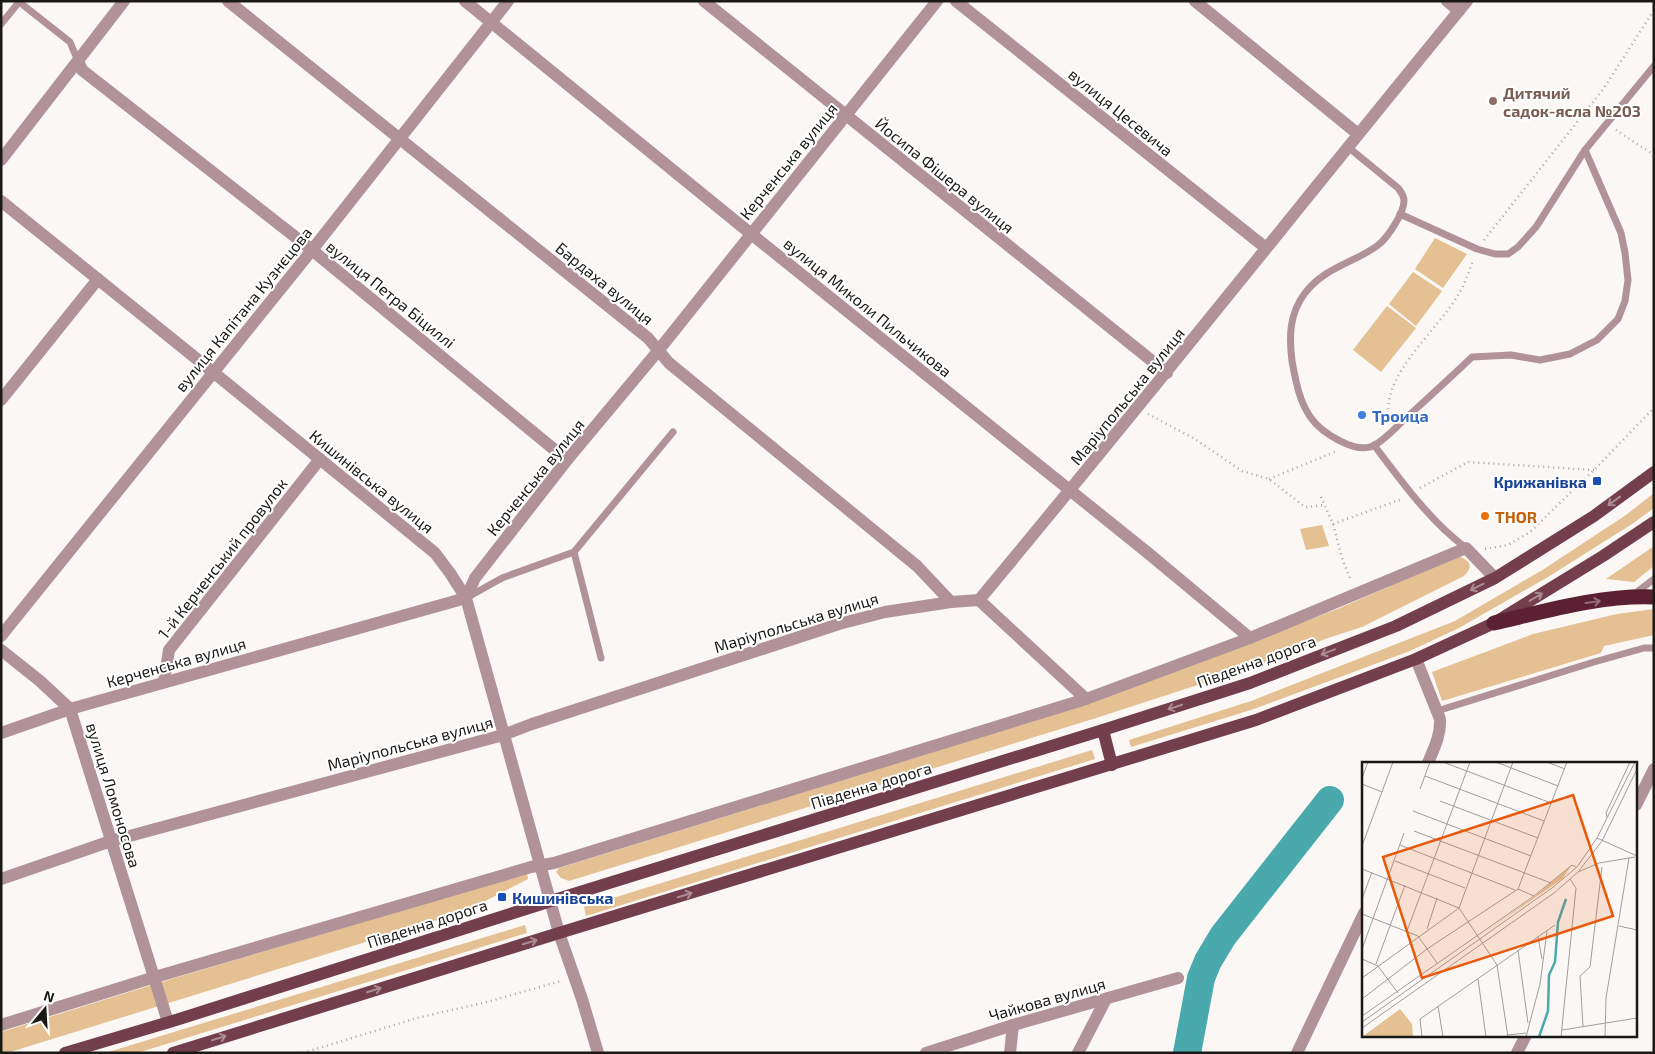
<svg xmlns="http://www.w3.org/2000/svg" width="1655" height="1054" viewBox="0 0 1655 1054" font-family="'Exo 2',sans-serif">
  <rect width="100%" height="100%" fill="#faf7f4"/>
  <g fill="#e4c092">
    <polygon points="1435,238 1467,254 1443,288 1415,269"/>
    <polygon points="1413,272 1442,291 1416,326 1389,304"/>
    <polygon points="1387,306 1416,328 1381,372 1353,350"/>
    <polygon points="1654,493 1654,508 1632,524 1548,577 1459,628 1410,651 1254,709 1131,747 1129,740 1251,701 1455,621 1544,569 1626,515"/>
    <polygon points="1322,525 1329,546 1306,550 1300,529"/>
    <polygon points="1654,546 1654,566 1634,582 1606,579"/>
    <path d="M 1459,556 C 1470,561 1474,566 1464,576 L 1362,627 L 1328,638 L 1250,668 L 1093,719 L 569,881 L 561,878 L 556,872 L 559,868 L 1088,704 L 1340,608 Z"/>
    <polygon points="1654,609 1654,635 1604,646 1601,653 1442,701 1432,672 1533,634 1617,614"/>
    <polygon points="1092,750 1095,759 586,916 584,907"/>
    <polygon points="527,873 528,879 466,911 7,1053 1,1053 1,1032 171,979"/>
    <polygon points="525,925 527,933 137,1053 105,1053"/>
  </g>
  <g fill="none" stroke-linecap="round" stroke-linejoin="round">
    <polyline stroke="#4aa9ac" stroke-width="28" points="1187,1053 1201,978 1208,961 1223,936 1330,800"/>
    <g stroke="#a9a7a5" stroke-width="2.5" stroke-dasharray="1 4" stroke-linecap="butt">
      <polyline points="1616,130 1654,155"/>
      <polyline points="1484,240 1604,88 1654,10"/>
      <polyline points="1148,414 1195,439 1242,471 1269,479 1305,507 1325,505"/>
      <path d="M 1390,419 C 1378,378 1439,329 1458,295 C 1465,284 1469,272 1473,260"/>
      <polyline points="1269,479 1337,451"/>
      <polyline points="1420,488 1468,462 1594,470"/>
      <polyline points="1321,497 1333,524 1342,558 1351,581"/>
      <polyline points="1333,524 1402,499"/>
      <polyline points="1485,549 1508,545 1530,532 1594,470 1654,408"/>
      <polyline points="303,1053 417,1018 487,1002 561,981"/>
    </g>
    <g stroke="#b29299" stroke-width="7">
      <polyline points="18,1 70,42 78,61"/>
      <polyline points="1,24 19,2"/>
      <path d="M 1348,147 L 1398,188 C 1401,192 1404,195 1404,201 C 1404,213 1387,239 1377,246 C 1353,263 1324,268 1305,293 C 1289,314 1289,337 1292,361 C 1296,382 1299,401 1311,418 C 1322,433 1355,454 1373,446 C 1385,440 1396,427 1405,419 C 1428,398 1450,378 1472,357 L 1511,355 L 1540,360 L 1570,354 L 1597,340 L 1618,319 L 1625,301 L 1628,280 L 1625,253 L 1621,233 L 1585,150"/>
      <polyline points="1400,214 1477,249 1495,254 1508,254 1518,247 1536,227 1585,150 1654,66"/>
      <path d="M 1374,445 C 1402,482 1429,520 1466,548"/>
      <polyline points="574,552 601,658"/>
      <polyline points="1633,595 1654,579"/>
      <polyline points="468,597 502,578 574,552 673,432"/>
      <polyline points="1437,711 1594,662 1644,648 1654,648"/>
    </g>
    <g stroke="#b29299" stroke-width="12">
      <polyline points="228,1 648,338 669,363 917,566 951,602"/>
      <polyline points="465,1 750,233 1148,553 1250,638"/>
      <polyline points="704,1 1167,373"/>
      <polyline points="956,1 1266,248"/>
      <polyline points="1195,1 1358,134"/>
      <polyline points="1447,1 1459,11"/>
      <polyline points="78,61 82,70 312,250 567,460"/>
      <polyline points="1,160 124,1"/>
      <polyline points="1,201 213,372 435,553 450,573 466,598 559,933 582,999 598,1053"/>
      <polyline points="1,400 98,279"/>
      <polyline points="979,600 1086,699"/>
      <polyline points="1,636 312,250 508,1"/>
      <polyline points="1,650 40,681 70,709 168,1022"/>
      <path d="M 1416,659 L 1440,719 C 1441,735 1434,748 1428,763"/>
      <polyline points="164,682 169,650 320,459"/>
      <polyline points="1,733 70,709 466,598 475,578 567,460 658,351 937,1"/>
      <polyline points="1636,805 1654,769"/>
      <path d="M 1,879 L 111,841 L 503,735 L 532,724 L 839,624 L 885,612 L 951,602 L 979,600 C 1144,402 1304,200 1467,1"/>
      <polyline points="1,1025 155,977 531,867 554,863 1086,699 1250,638 1466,548 1495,578"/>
      <polyline points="926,1053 1013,1025 1178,978"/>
      <polyline points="1010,1053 1013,1025"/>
      <polyline points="1078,1053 1106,999"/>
      <polyline points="1297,1053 1364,913"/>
      <polyline points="1517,1053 1526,1035"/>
    </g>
    <g stroke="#733e4d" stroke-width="12">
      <polyline points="1103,730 1112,765"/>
      <polyline points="65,1053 176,1020 551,901 1103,730 1250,683 1396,626 1495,578 1594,516 1654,472"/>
      <polyline points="173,1053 559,933 1256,720 1416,659 1494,623 1603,556 1654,522"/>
    </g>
    <path stroke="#5b2033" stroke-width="15" d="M 1494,623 C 1546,611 1600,595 1654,597"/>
  </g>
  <defs><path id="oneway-shaft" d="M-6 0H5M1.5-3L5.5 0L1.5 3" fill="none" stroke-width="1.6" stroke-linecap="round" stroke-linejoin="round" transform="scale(1.25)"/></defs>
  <g stroke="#ab8b94">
    <use href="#oneway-shaft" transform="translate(1614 501) rotate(144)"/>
    <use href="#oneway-shaft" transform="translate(1477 587) rotate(154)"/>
    <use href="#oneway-shaft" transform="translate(1536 597) rotate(-31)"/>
    <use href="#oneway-shaft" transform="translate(1328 652) rotate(159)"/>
    <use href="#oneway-shaft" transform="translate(1175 707) rotate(162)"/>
    <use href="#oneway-shaft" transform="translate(685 895) rotate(-17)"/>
    <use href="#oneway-shaft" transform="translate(530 942) rotate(-17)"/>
    <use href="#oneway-shaft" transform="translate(374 990) rotate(-17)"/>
    <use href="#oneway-shaft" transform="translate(219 1038) rotate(-17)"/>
  </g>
  <use stroke="#946e7a" href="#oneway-shaft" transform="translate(1593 602) rotate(-8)"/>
  <circle fill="#8d6e63" stroke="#fff" stroke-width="2" cx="1493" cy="101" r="5"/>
  <circle fill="#3f7fe0" stroke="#fff" stroke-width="2" cx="1362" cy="415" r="5"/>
  <g fill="#1a4fb4" stroke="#fff" stroke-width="2">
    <rect x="1592" y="476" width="10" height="10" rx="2.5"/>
    <rect x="497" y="892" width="10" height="10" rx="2.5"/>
  </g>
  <circle fill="#e8710a" stroke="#fff" stroke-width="2" cx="1485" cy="516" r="5"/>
  <g text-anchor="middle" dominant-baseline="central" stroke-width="4" stroke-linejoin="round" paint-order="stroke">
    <g font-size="16" font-weight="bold" fill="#785e54" stroke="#fff" text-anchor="start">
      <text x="1503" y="92">Дитячий<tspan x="1503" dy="18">садок-ясла №203</tspan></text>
    </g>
    <g font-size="16" fill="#1a1918" stroke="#fff">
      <text transform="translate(1121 112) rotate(39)">вулиця Цесевича</text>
      <text transform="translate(788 161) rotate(-51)">Керченська вулиця</text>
      <text transform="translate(945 175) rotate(39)">Йосипа Фішера вулиця</text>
      <text transform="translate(605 283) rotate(39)">Бардаха вулиця</text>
      <text transform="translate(391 294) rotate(39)">вулиця Петра Біциллі</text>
      <text transform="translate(868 307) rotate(39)">вулиця Миколи Пильчикова</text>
      <text transform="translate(243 309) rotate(-51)">вулиця Капітана Кузнєцова</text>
      <text transform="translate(1127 396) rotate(-51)">Маріупольська вулиця</text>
      <text transform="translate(535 477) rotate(-51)">Керченська вулиця</text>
      <text transform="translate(372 481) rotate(39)">Кишинівська вулиця</text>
      <text transform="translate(222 558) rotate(-52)">1-й Керченський провулок</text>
      <text transform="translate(796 622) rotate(-17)">Маріупольська вулиця</text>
      <text transform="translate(1256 661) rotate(-20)">Південна дорога</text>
      <text transform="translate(176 662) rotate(-16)">Керченська вулиця</text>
      <text transform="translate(410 743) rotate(-15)">Маріупольська вулиця</text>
      <text transform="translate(871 785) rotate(-17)">Південна дорога</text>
      <text transform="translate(114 795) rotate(73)">вулиця Ломоносова</text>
      <text transform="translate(427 923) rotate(-18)">Південна дорога</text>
      <text transform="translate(1047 999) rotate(-16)">Чайкова вулиця</text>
    </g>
    <g font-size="16" font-weight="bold" fill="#366cbe" stroke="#fff" text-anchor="start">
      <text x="1372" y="415">Троица</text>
    </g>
    <g font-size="16" font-weight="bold" fill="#164399" stroke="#fff" text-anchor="end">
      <text x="1587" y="481">Крижанівка</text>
      <text x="512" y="897" text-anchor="start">Кишинівська</text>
    </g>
    <g font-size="16" font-weight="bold" fill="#c56008" stroke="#fff" text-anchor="start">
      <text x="1495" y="516">THOR</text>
    </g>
  </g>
  <g transform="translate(1362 762)">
    <rect width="275" height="275" fill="#faf7f4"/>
    <path d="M 209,104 L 201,116 L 118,174 L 172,135 ZM 38,247 L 50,262 L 51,275 L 0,275 Z" fill="#e4c092"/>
    <path fill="none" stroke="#4aa9ac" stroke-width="2.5" d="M 177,275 L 186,249 L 187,213 L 193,200 L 196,160 L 204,137"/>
    <path fill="none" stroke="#a09e9c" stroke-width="1" d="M 81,0 L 189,41M 134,0 L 196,24M 185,0 L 203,7M 273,0 L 235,76 L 275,94M 63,14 L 182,59M 0,16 L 6,0M 0,22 L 20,30M 58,27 L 68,0M 78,39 L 176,76M 51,49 L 169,94M 245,55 L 244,51 L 268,0M 52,69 L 189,121M 240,79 L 275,7M 38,83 L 153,128M 0,84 L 31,0M 33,99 L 103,126M 0,107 L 97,146 L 135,203 L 146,275M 216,110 L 237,101 L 273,95M 156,127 L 172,134M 0,137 L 10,110M 0,152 L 56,174 L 75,201M 257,164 L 275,168M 65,167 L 75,136M 45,169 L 108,0M 176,175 L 180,197M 0,187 L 42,71M 156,188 L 166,261M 0,197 L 16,204 L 36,231M 14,202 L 43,123M 0,216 L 97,146 L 151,0M 116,217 L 124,275M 0,237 L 65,187 L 156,127 L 205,0M 76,244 L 81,275M 0,254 L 172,134 L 210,103 L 214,105M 0,260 L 190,126 L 215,105 L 235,76M 221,265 L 218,214 L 228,205 L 240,105M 0,266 L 192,131 L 216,110 L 240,79M 200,268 L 275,256M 146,273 L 164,271M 60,275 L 58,257 L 193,163M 164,275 L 178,222 L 185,169M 199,275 L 214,126 L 208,117M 243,275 L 244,236 L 267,96"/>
    <path fill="#e8590c" fill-opacity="0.15" stroke="#e8590c" stroke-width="2.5" d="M 211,33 L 251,154 L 60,216 L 21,95 Z"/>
    <rect width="275" height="275" fill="none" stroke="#1a1918" stroke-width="2.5"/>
  </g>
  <rect width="1655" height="1054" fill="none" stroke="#1a1918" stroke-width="5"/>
  <g transform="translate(45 1009) rotate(18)" stroke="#ffffff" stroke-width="4" paint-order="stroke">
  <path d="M0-4L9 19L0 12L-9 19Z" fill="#1a1918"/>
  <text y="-8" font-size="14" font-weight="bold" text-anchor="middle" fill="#1a1918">N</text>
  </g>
</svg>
